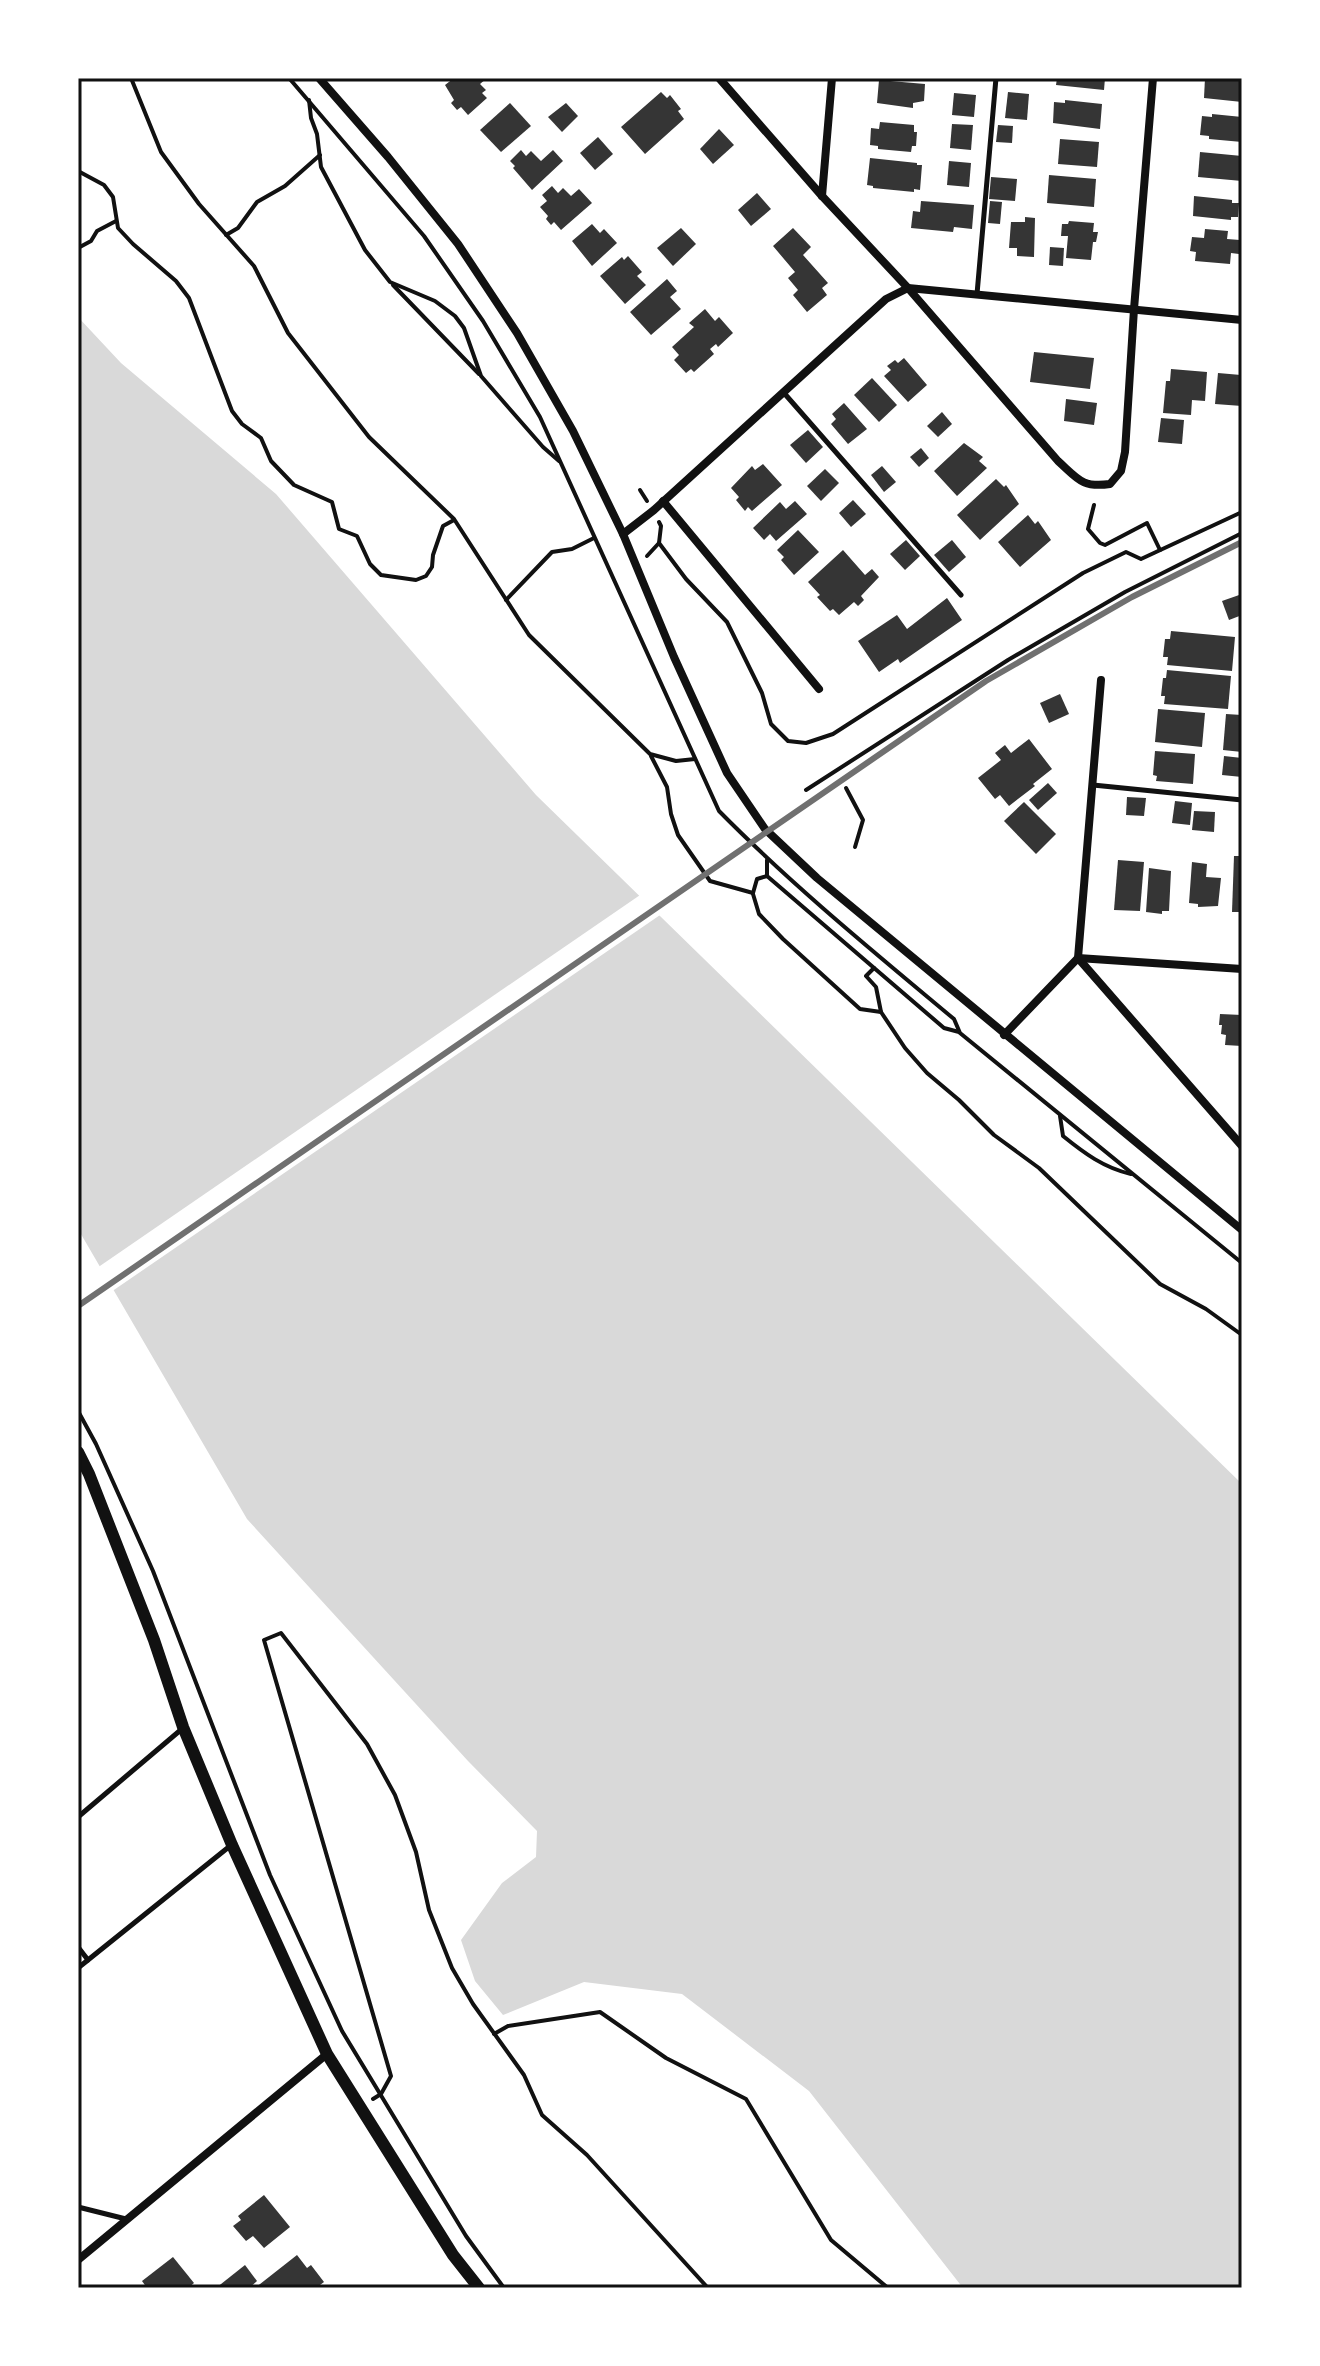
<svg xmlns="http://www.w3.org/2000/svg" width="1320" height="2366" viewBox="0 0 1320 2366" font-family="Barlow,sans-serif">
  <rect width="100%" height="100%" fill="#fff"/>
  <polygon fill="#d9d9d9" points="78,317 121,363 276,494 536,795 1242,1484 1242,2288 963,2288 809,2091 682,1994 584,1982 503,2015 475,1981 461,1940 502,1883 536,1857 537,1831 468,1761 247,1519 78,1229"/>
  <polygon fill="#fff" points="643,893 663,913 111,1292 97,1268"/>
  <g fill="#353535">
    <polygon points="454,78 487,78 480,84 486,90 482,93 487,98 468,115 461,107 457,110 451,103 454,100 445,85"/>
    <polygon points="1057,78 1105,78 1104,90 1056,85"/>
    <polygon points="1205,78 1242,78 1242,102 1204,98"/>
    <polygon points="879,80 925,84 924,101 913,103 913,108 877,103"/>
    <polygon points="661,92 667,98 670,95 681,109 678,111 684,119 645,154 621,127"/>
    <polygon points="1008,92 1029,94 1027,120 1005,118"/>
    <polygon points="954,93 976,95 974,117 952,115"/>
    <polygon points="1065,100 1102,104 1100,129 1053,123 1054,102 1065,103"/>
    <polygon points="510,103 531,126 501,152 480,130"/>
    <polygon points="566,103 578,116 562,132 548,117"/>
    <polygon points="1212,114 1242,117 1242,142 1209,139 1209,136 1200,135 1202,116 1212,117"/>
    <polygon points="880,122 914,125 914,132 917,132 916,146 912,146 911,152 878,149 878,146 870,145 871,128 879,129"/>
    <polygon points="952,124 973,125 971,150 950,148"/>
    <polygon points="998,125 1013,126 1012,143 996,142"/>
    <polygon points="719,129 734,145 713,164 700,149"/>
    <polygon points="598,137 613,154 595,170 580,153"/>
    <polygon points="1060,139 1099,142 1097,167 1058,164"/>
    <polygon points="521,150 526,156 531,151 541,161 553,150 563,161 532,190 513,168 515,166 510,161"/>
    <polygon points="1200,152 1242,156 1242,181 1198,177"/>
    <polygon points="870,158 917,163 917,165 922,165 920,190 914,189 914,192 873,188 873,186 867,185"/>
    <polygon points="949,161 971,163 969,187 947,185"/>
    <polygon points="1049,175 1096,179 1094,207 1047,203"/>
    <polygon points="991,177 1017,179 1015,201 989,199"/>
    <polygon points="552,186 558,193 563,188 571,196 579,189 592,203 561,230 554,222 551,225 546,219 548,216 540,207 547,201 542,195"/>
    <polygon points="757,193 771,209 751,226 738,210"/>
    <polygon points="1194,196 1232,200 1232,203 1239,203 1238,217 1231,217 1231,220 1193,216"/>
    <polygon points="921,201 974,205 972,229 954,227 953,232 911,228 913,211 920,212"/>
    <polygon points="990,201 1002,202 1000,224 988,223"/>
    <polygon points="1025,217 1035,218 1034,257 1017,256 1017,248 1009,248 1011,222 1025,222"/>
    <polygon points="1069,221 1094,223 1093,232 1098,232 1096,242 1093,242 1091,260 1066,258 1068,236 1061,236 1062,224 1068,224"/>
    <polygon points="592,224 600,233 604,229 617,243 592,266 572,241"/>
    <polygon points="681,228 696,244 673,266 657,248"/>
    <polygon points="793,228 811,247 803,255 828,283 822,288 827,295 807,312 793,295 798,290 788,278 795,272 773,246"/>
    <polygon points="1205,229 1228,231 1227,239 1240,240 1239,254 1231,253 1230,264 1195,261 1196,252 1190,251 1192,237 1204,238"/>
    <polygon points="1050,247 1064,248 1063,266 1049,265"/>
    <polygon points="628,256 642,272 637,276 646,285 625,304 600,276 622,257 624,260"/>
    <polygon points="667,279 677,291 670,297 681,309 651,335 630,312"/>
    <polygon points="705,309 715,321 719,317 733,333 718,347 716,344 710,349 714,354 694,372 691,369 686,373 674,360 679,355 672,347 694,327 689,323"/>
    <polygon points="1034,352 1094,358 1090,389 1030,382"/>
    <polygon points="904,358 927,385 908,402 884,376 891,370 887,366 895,360 898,363"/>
    <polygon points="1171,369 1207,372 1205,401 1192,400 1191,415 1163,413 1166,381 1170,381"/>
    <polygon points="1218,373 1241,375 1242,406 1215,404"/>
    <polygon points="872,378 897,405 879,422 854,395"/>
    <polygon points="1066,399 1097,403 1094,425 1064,421"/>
    <polygon points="844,403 867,429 848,444 831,424 836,419 832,414"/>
    <polygon points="942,412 952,424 938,437 927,426"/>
    <polygon points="1161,418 1184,420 1182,444 1158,442"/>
    <polygon points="808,430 823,447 806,463 790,445"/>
    <polygon points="964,443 983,457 979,461 987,468 957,496 934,471"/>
    <polygon points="921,448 929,458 919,467 910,457"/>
    <polygon points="763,464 782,485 752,511 748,507 745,511 736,500 739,497 731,488 752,466 755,470"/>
    <polygon points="882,466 896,482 884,492 871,475"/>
    <polygon points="825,469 839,483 821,501 807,486"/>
    <polygon points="996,479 1004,487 1006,485 1019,504 980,540 957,515"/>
    <polygon points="853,500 866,514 851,527 839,513"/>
    <polygon points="795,501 807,514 776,541 770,534 764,540 753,528 780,502 786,509"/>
    <polygon points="1028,515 1035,524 1038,521 1051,540 1020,567 998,542"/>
    <polygon points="798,530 819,552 794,575 781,560 784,557 777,550"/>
    <polygon points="906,540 920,556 905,570 890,554"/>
    <polygon points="952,540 966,557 949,572 934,555"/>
    <polygon points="843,550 865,575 872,569 879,577 861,596 864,600 858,606 854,602 839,615 833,609 830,611 817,597 820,595 808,582"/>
    <polygon points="1242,594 1242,615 1229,620 1222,601"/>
    <polygon points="947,598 962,620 900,663 898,659 879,672 858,641 897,615 907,629"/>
    <polygon points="1171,631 1235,637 1232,671 1167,665 1168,657 1163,657 1165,639 1170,639"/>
    <polygon points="1167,670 1231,676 1228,709 1164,704 1165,696 1161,696 1163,678 1166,678"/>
    <polygon points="1060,694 1069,714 1049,723 1040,703"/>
    <polygon points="1158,709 1205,713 1202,747 1155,742"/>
    <polygon points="1226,714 1242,715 1242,752 1223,750"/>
    <polygon points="1029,739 1052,769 1033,784 1035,786 1009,806 1000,795 995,799 978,778 1001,760 995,753 1005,745 1011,753"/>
    <polygon points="1155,751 1195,754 1193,784 1156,781 1157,776 1153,775"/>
    <polygon points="1224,756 1242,758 1242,777 1222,775"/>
    <polygon points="1048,783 1057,793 1038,810 1029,800"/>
    <polygon points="1127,797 1146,798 1144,816 1126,815"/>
    <polygon points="1175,801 1192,803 1190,825 1172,823"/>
    <polygon points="1024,802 1056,834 1036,854 1004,821"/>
    <polygon points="1194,811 1215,812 1214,832 1192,830"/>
    <polygon points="1234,856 1242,856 1242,912 1232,912"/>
    <polygon points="1118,860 1144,862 1140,911 1114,910"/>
    <polygon points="1192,862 1207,864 1206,877 1221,878 1218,906 1198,907 1198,904 1189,903"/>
    <polygon points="1149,868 1171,871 1169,911 1162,911 1162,914 1146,912"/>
    <polygon points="1220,1014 1242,1015 1242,1046 1225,1045 1226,1035 1221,1034 1222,1025 1219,1025"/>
    <polygon points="264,2195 290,2227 264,2248 253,2236 246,2241 233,2226 241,2220 238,2216"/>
    <polygon points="297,2255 307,2268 311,2265 324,2282 316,2288 255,2288"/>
    <polygon points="173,2257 194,2283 188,2288 147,2288 142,2281"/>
    <polygon points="245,2265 257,2281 249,2288 216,2288"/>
  </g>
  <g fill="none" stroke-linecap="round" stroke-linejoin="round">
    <g stroke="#111" stroke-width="4">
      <polyline points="131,78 161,152 199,204 254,266 288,333 369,437 454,519 529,635 650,754 676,761 695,759"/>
      <path d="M 289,78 L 424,236 L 483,321 L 540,417 L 719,811 C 793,886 874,952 954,1019 L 960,1033 L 1242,1263"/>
      <polyline points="309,100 311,118 317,134 321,167 365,250 390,282 435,301 455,316 464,328 481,376 543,447 559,461"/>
      <polyline points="78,171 104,185 113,197 118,228 133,244 176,281 189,298 232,411 242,424 261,438 271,461 294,485 332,502 339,529 357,536 370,564 381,575 416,580 426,576 432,567 433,555 443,526 454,520"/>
      <polyline points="226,235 238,228 257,202 285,186 320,155"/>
      <polyline points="78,248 91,241 97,231 116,221"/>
      <polyline points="393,285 479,374"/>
      <polyline points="640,490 647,501"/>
      <polyline points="1094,505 1088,529 1100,543 1105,545 1147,523 1160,550"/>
      <polyline points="659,522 661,526 659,543 686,579 727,622 762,693 771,724 788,741 806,743 833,734 1083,573 1126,552 1141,559 1242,512"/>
      <polyline points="647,556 659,543"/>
      <polyline points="506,600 552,552 572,549 594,538"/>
      <polyline points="651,756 667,787 671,814 678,835 710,881 753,893 757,879 767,876"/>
      <polyline points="846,788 863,820 855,847"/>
      <polyline points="806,790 1008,660 1125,592 1242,533"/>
      <polyline points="767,860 767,876 944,1028 959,1032"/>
      <polyline points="753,894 759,914 783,939 860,1009 881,1012"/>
      <polyline points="874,968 866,976 876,987 881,1012 905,1048 927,1073 959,1100 994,1135 1039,1168 1160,1284 1206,1309 1242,1335"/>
      <path d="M 1060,1116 L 1063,1136 C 1084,1153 1104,1168 1131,1174"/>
      <polyline points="78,1411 96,1444 153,1571 270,1875 342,2031 466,2236 504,2288"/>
      <polyline points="494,2034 508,2026 600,2012 666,2058 746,2099 831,2240 888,2288"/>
      <polyline points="373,2099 381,2094 391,2076 264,1640 281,1633 367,1744 395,1795 416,1852 429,1910 452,1968 473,2004 524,2075 542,2115 587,2155 708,2288"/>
    </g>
    <g stroke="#111" stroke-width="5">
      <polyline points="977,294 996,78"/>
      <polyline points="784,393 961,595"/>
      <polyline points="1093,785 1242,800"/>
      <polyline points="78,1817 183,1728"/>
      <polyline points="78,1947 88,1960"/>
      <polyline points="78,1968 230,1846"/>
      <polyline points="78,2207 126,2219"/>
    </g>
    <g stroke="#111" stroke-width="8">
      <polyline points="319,78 388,157 458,244 517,333 573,431 623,534 674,657 727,773 765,829 817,878 1242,1230"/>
      <path d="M 719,78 L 822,196 L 908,288 L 1058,461 C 1078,479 1082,488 1110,484 L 1121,471 L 1125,452 L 1134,309 L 1153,78"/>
      <polyline points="822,196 832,78"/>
      <polyline points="663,501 819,689"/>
      <polyline points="623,534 654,510 886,299 908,288 1242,320"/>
      <polyline points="1101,680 1078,958 1242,1146"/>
      <polyline points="1004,1035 1078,958 1242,969"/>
      <polyline points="78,2260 327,2054"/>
    </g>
    <polyline stroke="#111" stroke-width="12" points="78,1452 89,1474 154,1640 183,1727 232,1845 327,2054 453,2255 479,2288"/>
    <polyline stroke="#707070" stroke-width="6" points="78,1306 986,681 1132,597 1242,542"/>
  </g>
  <rect width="1320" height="2366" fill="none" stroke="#ffffff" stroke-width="160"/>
  <rect x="80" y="80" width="1160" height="2206" fill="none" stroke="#111" stroke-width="3"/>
</svg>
